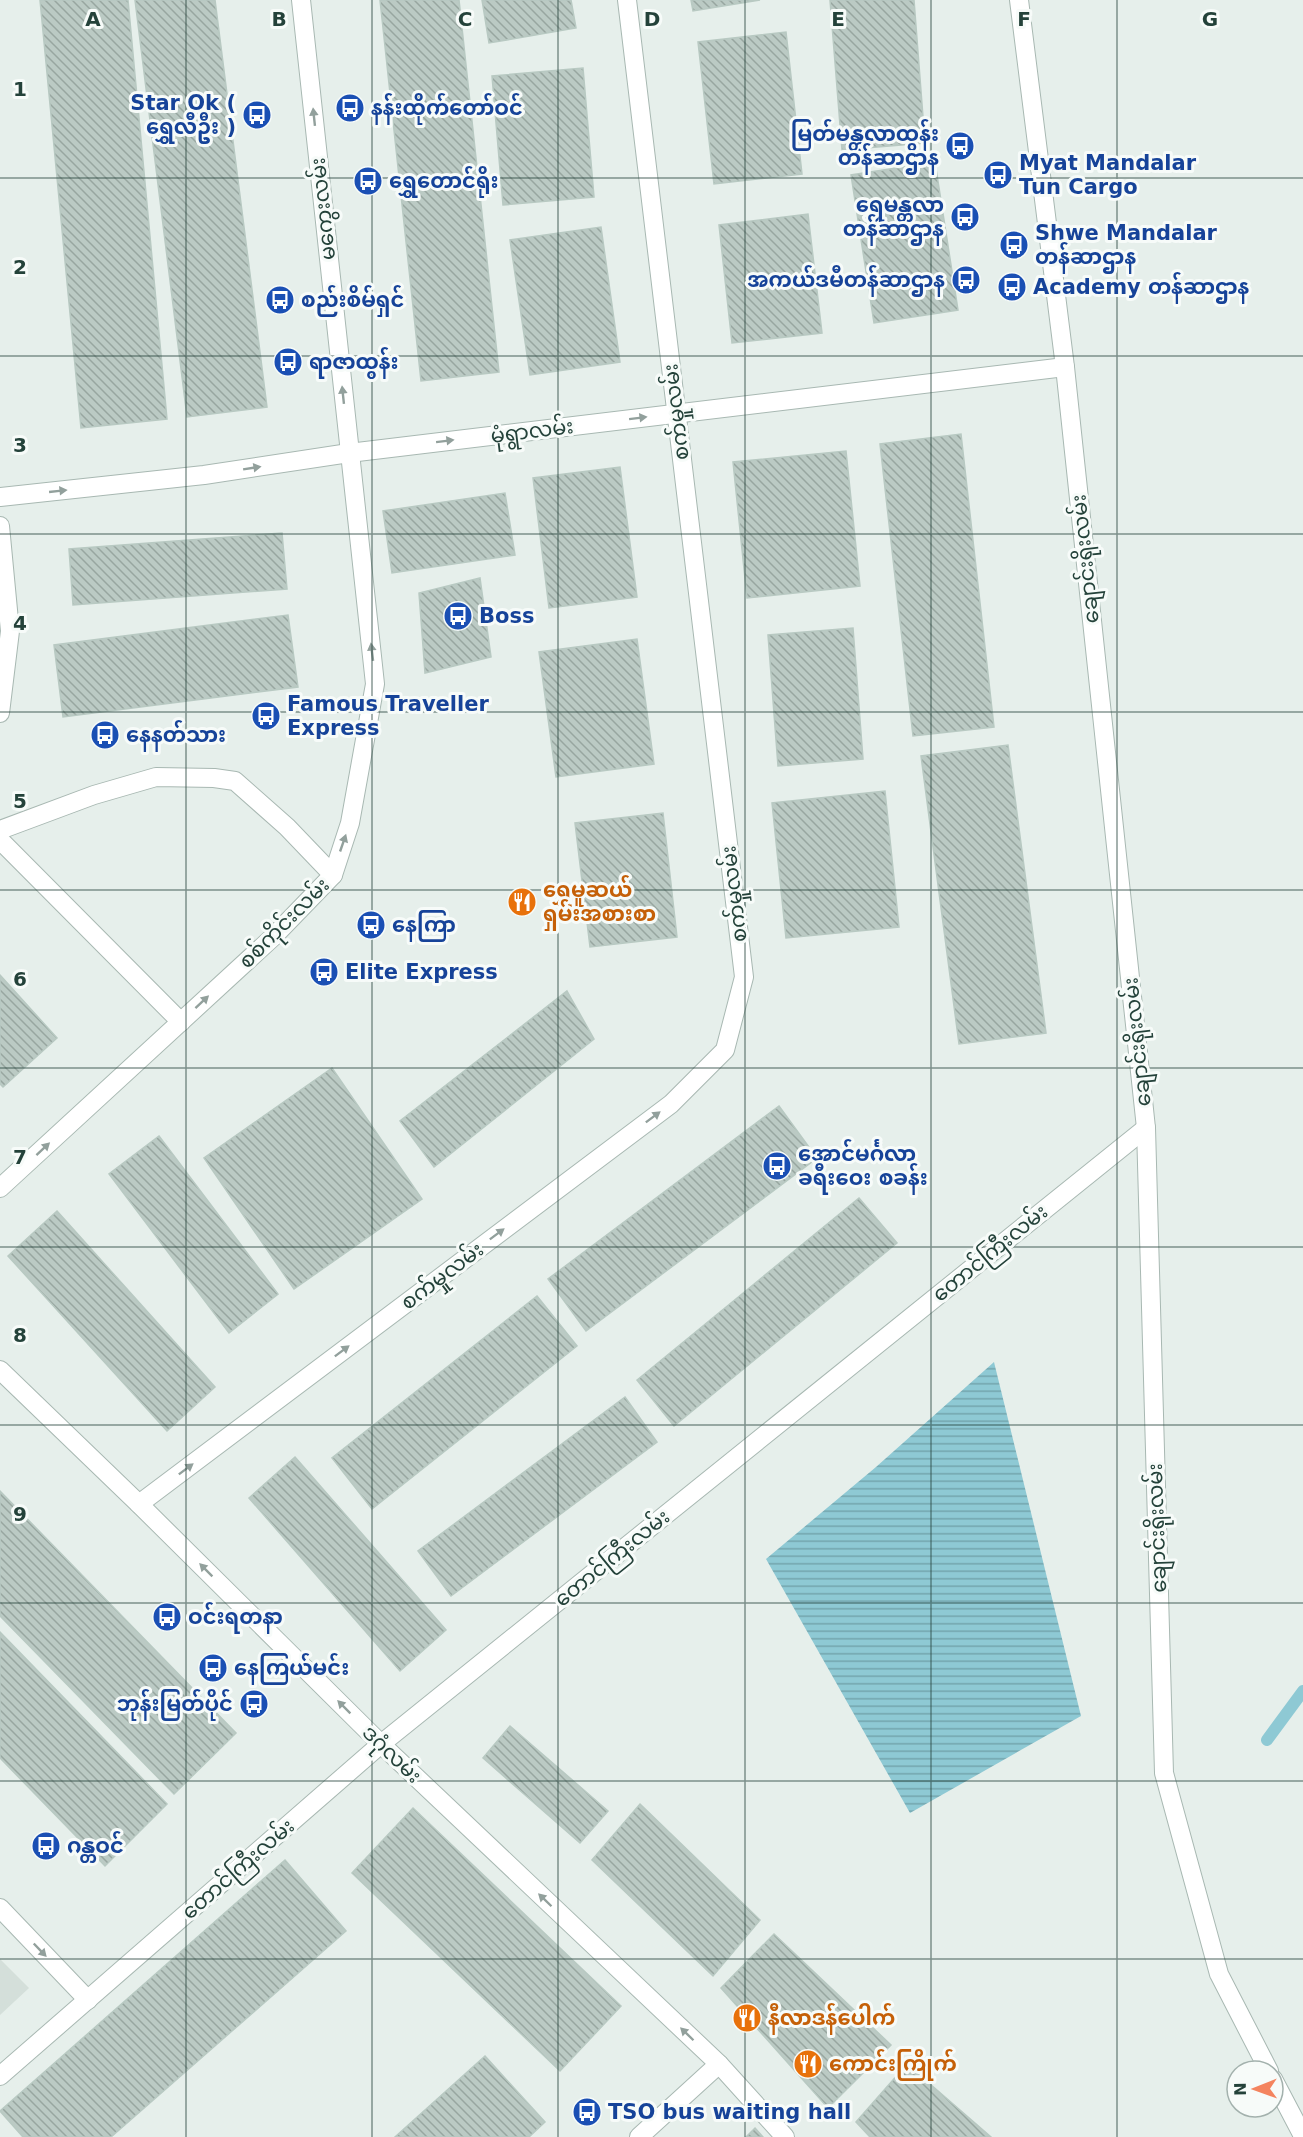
<svg xmlns="http://www.w3.org/2000/svg" width="1303" height="2137" viewBox="0 0 1303 2137" font-family="'DejaVu Sans','Noto Sans Myanmar',sans-serif">
  <defs>
    <pattern id="water-rules" width="6" height="5" patternUnits="userSpaceOnUse" patternTransform="scale(1.5)"><rect width="6" height="5" fill="#8ec9d4"/><path d="M0 2.5h6" fill="none" stroke="#74a5ad"/></pattern>
    <pattern id="building-back-hatch" width="6" height="6" patternUnits="userSpaceOnUse" patternTransform="scale(1.5)"><rect width="6" height="6" fill="#bbcac4"/><path d="M-1 5l2 2M0 0l6 6M5-1l2 2" fill="none" stroke="#98a6a0"/></pattern>
  </defs>
  <rect width="100%" height="100%" fill="#e6efeb"/>
  <polygon fill="#d4dfda" points="0,1959 29,1988 0,2015"/>
  <polygon fill="url(#water-rules)" points="994,1362 1081,1716 910,1813 766,1559 876,1467"/>
  <g fill="none" stroke-linecap="round" stroke-linejoin="round">
    <polyline stroke="#8ec9d4" stroke-width="12" points="1267,1740 1303,1691"/>
  </g>
  <g fill="url(#building-back-hatch)" stroke="#b8c9c2" stroke-width="1.5">
    <polygon points="40,0 128,0 167,419 81,428"/>
    <polygon points="135,0 215,0 267,407 187,417"/>
    <polygon points="380,0 459,0 499,372 421,381"/>
    <polygon points="482,0 571,0 576,28 489,43"/>
    <polygon points="691,0 760,0 693,11"/>
    <polygon points="830,0 914,0 925,143 842,150"/>
    <polygon points="786,32 802,174 714,184 698,42"/>
    <polygon points="583,68 594,197 503,205 492,76"/>
    <polygon points="935,162 958,310 874,323 851,175"/>
    <polygon points="808,214 822,333 732,343 719,225"/>
    <polygon points="601,227 620,362 530,375 510,240"/>
    <polygon points="961,434 994,727 913,736 880,444"/>
    <polygon points="846,451 860,586 747,598 733,462"/>
    <polygon points="620,467 637,597 549,608 533,478"/>
    <polygon points="505,493 515,555 392,573 383,511"/>
    <polygon points="282,533 287,589 73,605 69,549"/>
    <polygon points="480,578 491,657 425,673 419,593"/>
    <polygon points="288,615 298,687 63,717 54,645"/>
    <polygon points="853,628 863,759 778,766 768,635"/>
    <polygon points="637,639 654,764 556,777 539,652"/>
    <polygon points="1008,745 1046,1033 959,1044 921,756"/>
    <polygon points="885,791 899,927 786,938 772,803"/>
    <polygon points="663,813 677,937 590,947 575,823"/>
    <polygon points="0,975 57,1038 3,1087 0,1084"/>
    <polygon points="567,991 594,1039 434,1167 400,1121"/>
    <polygon points="332,1068 422,1199 294,1289 204,1158"/>
    <polygon points="779,1106 817,1158 586,1331 548,1279"/>
    <polygon points="159,1136 278,1294 229,1333 109,1174"/>
    <polygon points="859,1198 897,1243 674,1426 637,1380"/>
    <polygon points="57,1211 215,1387 167,1431 8,1256"/>
    <polygon points="537,1296 577,1346 372,1509 332,1458"/>
    <polygon points="625,1397 657,1442 451,1596 418,1551"/>
    <polygon points="295,1457 446,1630 400,1671 249,1498"/>
    <polygon points="0,1491 236,1733 174,1794 0,1616"/>
    <polygon points="0,1632 167,1804 105,1866 0,1758"/>
    <polygon points="510,1726 608,1811 580,1843 483,1758"/>
    <polygon points="640,1804 760,1920 713,1976 592,1860"/>
    <polygon points="413,1808 621,2006 560,2071 352,1873"/>
    <polygon points="285,1860 346,1931 111,2137 23,2137 0,2111"/>
    <polygon points="774,1934 891,2045 828,2108 721,1988"/>
    <polygon points="485,2056 545,2122 529,2137 395,2137"/>
    <polygon points="907,2064 991,2137 870,2137 856,2122"/>
    <polygon points="755,2128 763,2137 746,2137"/>
  </g>
  <g fill="none" stroke-linecap="round" stroke-linejoin="round">
    <g stroke="#a8b8b2" stroke-width="20">
      <g id="service">
        <polyline points="1019,0 1065,367 1146,1128 1164,1773 1219,1974 1269,2071"/>
        <polyline points="0,497 204,475 349,453 1065,367"/>
        <polyline points="0,526 10,631 0,713"/>
        <polyline points="0,830 94,795 156,777 214,778 235,781 287,827 333,875"/>
        <polyline points="0,840 181,1022"/>
        <polyline points="0,1188 273,937 333,875 350,823 375,684 301,0"/>
        <polyline points="0,1370 139,1504 381,1744 719,2064 785,2137"/>
        <polyline points="139,1504 671,1104 725,1050 744,977 627,0"/>
        <polyline points="0,1908 88,2000"/>
        <polyline points="0,2076 381,1744 1146,1128"/>
        <polyline points="1273,2079 1303,2136"/>
        <polyline points="639,2137 719,2064"/>
      </g>
    </g>
    <use href="#service" stroke="#fff" stroke-width="18"/>
  </g>
  <defs><path id="oneway-solid" d="M-6-.8H1V-3.2L6.5 0L1 3.2V.8H-6Z" transform="scale(1.5)"/></defs>
  <g fill="#92a09c">
    <use href="#oneway-solid" transform="translate(314 117) rotate(-96)"/>
    <use href="#oneway-solid" transform="translate(343 395) rotate(-96)"/>
    <use href="#oneway-solid" transform="translate(638 418) rotate(-7)"/>
    <use href="#oneway-solid" transform="translate(445 441) rotate(-7)"/>
    <use href="#oneway-solid" transform="translate(252 468) rotate(-9)"/>
    <use href="#oneway-solid" transform="translate(58 491) rotate(-6)"/>
    <use href="#oneway-solid" transform="translate(372 652) rotate(-97)"/>
    <use href="#oneway-solid" transform="translate(343 843) rotate(-71)"/>
    <use href="#oneway-solid" transform="translate(202 1002) rotate(-43)"/>
    <use href="#oneway-solid" transform="translate(653 1117) rotate(-37)"/>
    <use href="#oneway-solid" transform="translate(43 1149) rotate(-43)"/>
    <use href="#oneway-solid" transform="translate(497 1234) rotate(-37)"/>
    <use href="#oneway-solid" transform="translate(342 1351) rotate(-37)"/>
    <use href="#oneway-solid" transform="translate(186 1469) rotate(-37)"/>
    <use href="#oneway-solid" transform="translate(206 1570) rotate(-135)"/>
    <use href="#oneway-solid" transform="translate(344 1707) rotate(-135)"/>
    <use href="#oneway-solid" transform="translate(545 1900) rotate(-136)"/>
    <use href="#oneway-solid" transform="translate(40 1950) rotate(46)"/>
    <use href="#oneway-solid" transform="translate(687 2034) rotate(-136)"/>
  </g>
  <path fill="none" stroke="#24423a" stroke-width="1.5" stroke-opacity="0.55" d="M 186,0 L 186,2137M 372,0 L 372,2137M 558,0 L 558,2137M 745,0 L 745,2137M 931,0 L 931,2137M 1117,0 L 1117,2137M 0,178 L 1303,178M 0,356 L 1303,356M 0,534 L 1303,534M 0,712 L 1303,712M 0,890 L 1303,890M 0,1068 L 1303,1068M 0,1247 L 1303,1247M 0,1425 L 1303,1425M 0,1603 L 1303,1603M 0,1781 L 1303,1781M 0,1959 L 1303,1959"/>
  <defs>
    <g id="bus-disc" transform="scale(1.5)"><circle r="9.5" fill="#1a4fb4" stroke="#f7fbf9"/><path d="M-5-6H5V4H4V6H2V4H-2V6H-4V4H-5ZM-3.5-4V0h7V-4ZM-3.5 1.2v1.5H-2V1.2ZM2 1.2v1.5H3.5V1.2Z" fill="#fff"/></g>
    <g id="restaurant-disc" transform="scale(1.5)"><circle r="9.5" fill="#e8710a" stroke="#f7fbf9"/><path d="M-5-6h1v4h1v-4h1v4h1v-4h1v5L-1.5 .5V6h-2V.5L-5-1ZM5-6V6H3V1.5H1.5Q1.5-4 5-6Z" fill="#fff"/></g>
  </defs>
  <g fill-rule="evenodd">
    <use href="#bus-disc" x="350" y="108"/>
    <use href="#bus-disc" x="257" y="115"/>
    <use href="#bus-disc" x="960" y="146"/>
    <use href="#bus-disc" x="998" y="175"/>
    <use href="#bus-disc" x="368" y="181"/>
    <use href="#bus-disc" x="965" y="217"/>
    <use href="#bus-disc" x="1014" y="245"/>
    <use href="#bus-disc" x="966" y="280"/>
    <use href="#bus-disc" x="1012" y="287"/>
    <use href="#bus-disc" x="280" y="300"/>
    <use href="#bus-disc" x="288" y="362"/>
    <use href="#bus-disc" x="458" y="616"/>
    <use href="#bus-disc" x="266" y="716"/>
    <use href="#bus-disc" x="105" y="735"/>
    <use href="#restaurant-disc" x="522" y="902"/>
    <use href="#bus-disc" x="371" y="925"/>
    <use href="#bus-disc" x="324" y="972"/>
    <use href="#bus-disc" x="777" y="1166"/>
    <use href="#bus-disc" x="167" y="1617"/>
    <use href="#bus-disc" x="213" y="1668"/>
    <use href="#bus-disc" x="254" y="1704"/>
    <use href="#bus-disc" x="46" y="1846"/>
    <use href="#restaurant-disc" x="747" y="2018"/>
    <use href="#restaurant-disc" x="808" y="2064"/>
    <use href="#bus-disc" x="587" y="2112"/>
  </g>
  <g text-anchor="middle" dominant-baseline="central" stroke-width="6" stroke-linejoin="round" paint-order="stroke">
    <g font-size="21" font-weight="bold" fill="#164399" stroke="#f7fbf9" text-anchor="start">
      <text x="236" y="103" text-anchor="end">Star Ok (<tspan x="236" dy="24">ရွှေလီဦး )</tspan></text>
      <text x="371" y="108">နန်းထိုက်တော်ဝင်</text>
      <text x="939" y="134" text-anchor="end">မြတ်မန္တလာထွန်း<tspan x="939" dy="24">တန်ဆာဌာန</tspan></text>
      <text x="1019" y="163">Myat Mandalar<tspan x="1019" dy="24">Tun Cargo</tspan></text>
      <text x="389" y="181">ရွှေတောင်ရိုး</text>
      <text x="944" y="205" text-anchor="end">ရွှေမန္တလာ<tspan x="944" dy="24">တန်ဆာဌာန</tspan></text>
      <text x="1035" y="233">Shwe Mandalar<tspan x="1035" dy="24">တန်ဆာဌာန</tspan></text>
      <text x="945" y="280" text-anchor="end">အကယ်ဒမီတန်ဆာဌာန</text>
      <text x="1033" y="287">Academy တန်ဆာဌာန</text>
      <text x="301" y="300">စည်းစိမ်ရှင်</text>
      <text x="309" y="362">ရာဇာထွန်း</text>
      <text x="479" y="616">Boss</text>
      <text x="287" y="704">Famous Traveller<tspan x="287" dy="24">Express</tspan></text>
      <text x="126" y="735">နေနတ်သား</text>
      <text x="392" y="925">နေကြာ</text>
      <text x="345" y="972">Elite Express</text>
      <text x="798" y="1154">အောင်မင်္ဂလာ<tspan x="798" dy="24">ခရီးဝေး စခန်း</tspan></text>
      <text x="188" y="1617">ဝင်းရတနာ</text>
      <text x="234" y="1668">နေကြယ်မင်း</text>
      <text x="233" y="1704" text-anchor="end">ဘုန်းမြတ်ပိုင်</text>
      <text x="67" y="1846">ဂန္တဝင်</text>
      <text x="608" y="2112">TSO bus waiting hall</text>
    </g>
    <g font-size="21" fill="#24423a" stroke="#f7fbf9">
      <text transform="translate(323 209) rotate(-96)">မကွေးလမ်း</text>
      <text transform="translate(676 412) rotate(-97)">စက်မှုလမ်း</text>
      <text transform="translate(532 431) rotate(-7)">မုံရွာလမ်း</text>
      <text transform="translate(1085 559) rotate(-96)">ချောင်းရိုးလမ်း</text>
      <text transform="translate(734 894) rotate(-97)">စက်မှုလမ်း</text>
      <text transform="translate(284 923) rotate(-45)">စစ်ကိုင်းလမ်း</text>
      <text transform="translate(1137 1042) rotate(-96)">ချောင်းရိုးလမ်း</text>
      <text transform="translate(990 1253) rotate(-39)">တောင်ကြီးလမ်း</text>
      <text transform="translate(442 1276) rotate(-37)">စက်မှုလမ်း</text>
      <text transform="translate(1157 1528) rotate(-92)">ချောင်းရိုးလမ်း</text>
      <text transform="translate(612 1558) rotate(-39)">တောင်ကြီးလမ်း</text>
      <text transform="translate(392 1754) rotate(44)">ဒဂုံလမ်း</text>
      <text transform="translate(238 1869) rotate(-41)">တောင်ကြီးလမ်း</text>
    </g>
    <g font-size="21" font-weight="bold" fill="#c56008" stroke="#f7fbf9" text-anchor="start">
      <text x="543" y="890">ရွှေမူဆယ်<tspan x="543" dy="24">ရှမ်းအစားစာ</tspan></text>
      <text x="768" y="2018">နီလာဒန်ပေါက်</text>
      <text x="829" y="2064">ကောင်းကြိုက်</text>
    </g>
  </g>
  <g font-size="20" text-anchor="middle" font-weight="bold" fill="#24423a" stroke="#f7fbf9" stroke-width="6" stroke-linejoin="round" paint-order="stroke">
    <text x="93" y="26">A</text>
    <text x="279" y="26">B</text>
    <text x="465" y="26">C</text>
    <text x="652" y="26">D</text>
    <text x="838" y="26">E</text>
    <text x="1024" y="26">F</text>
    <text x="1210" y="26">G</text>
    <text x="20" y="96">1</text>
    <text x="20" y="274">2</text>
    <text x="20" y="452">3</text>
    <text x="20" y="630">4</text>
    <text x="20" y="808">5</text>
    <text x="20" y="986">6</text>
    <text x="20" y="1164">7</text>
    <text x="20" y="1342">8</text>
    <text x="20" y="1521">9</text>
  </g>
  <g transform="translate(1255 2089) rotate(269)"><circle r="28" fill="#f7fbf9" stroke="#a3b1ad" stroke-width="1.5"/>
  <path d="M0-4.5L10 22L0 15L-10 22Z" fill="#f4845f"/>
  <text y="-9" font-size="16" font-weight="bold" text-anchor="middle" fill="#24423a">N</text>
  </g>
</svg>
